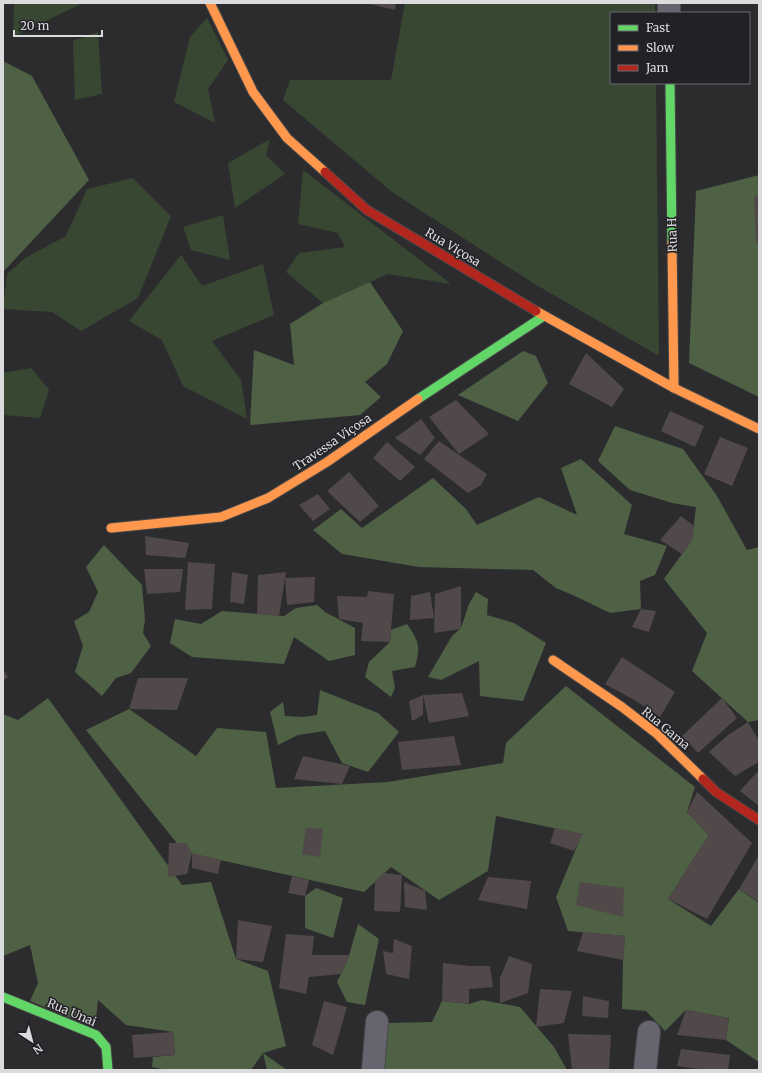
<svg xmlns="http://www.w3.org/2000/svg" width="762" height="1073" viewBox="0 0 762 1073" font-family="Merriweather,serif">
  <rect width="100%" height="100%" fill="#2c2c2f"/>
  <g fill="#384732">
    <polygon points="14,3 83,3 13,37"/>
    <polygon points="405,3 655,3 655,13 611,13 611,83 656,83 659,356 533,283 392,192 283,100 290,80 391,80"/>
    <polygon points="207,18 228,60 208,89 215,123 174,102 190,37"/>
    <polygon points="98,32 102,94 75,100 73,41"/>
    <polygon points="270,139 266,155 285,174 235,208 228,163"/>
    <polygon points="303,170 451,284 388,274 323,303 286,272 299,253 345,247 338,233 298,224"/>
    <polygon points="133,178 171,216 138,298 81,331 52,312 3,309 7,274 25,258 66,236 87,189"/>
    <polygon points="223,215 230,260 191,250 183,227"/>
    <polygon points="181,255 202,286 263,264 274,315 212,341 241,380 247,419 183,386 162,340 129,321"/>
    <polygon points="31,368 49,390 40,418 3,415 3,373"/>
  </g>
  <g fill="#4e6144">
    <polygon points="3,61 32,76 89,180 3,272"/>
    <polygon points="759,175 759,397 689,363 696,191"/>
    <polygon points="370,282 403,331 387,364 365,382 381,397 360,415 250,425 254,350 294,365 290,324 323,303"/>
    <polygon points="523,351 536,356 548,383 518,421 458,395"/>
    <polygon points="615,426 683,449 717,496 747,550 759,547 759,720 748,722 692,671 707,633 664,579 692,540 696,507 672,503 630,490 598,461"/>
    <polygon points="581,459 632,505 624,534 667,546 655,575 640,581 641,609 610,613 575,596 556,588 533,570 419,567 342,554 313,530 341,509 362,528 433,478 466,509 477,525 539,497 577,515 561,468"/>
    <polygon points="104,545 142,585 145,620 143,633 151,646 131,673 116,678 102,696 75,672 83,646 74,621 89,612 98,592 86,567"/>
    <polygon points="476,592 488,599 487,615 514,623 546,643 523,701 480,696 479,661 441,680 428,677 452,636 461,628 469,604"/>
    <polygon points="317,605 325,612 355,628 355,655 329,661 294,637 284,664 192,657 170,643 175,619 201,624 222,611 284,616 296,608"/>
    <path d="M 407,624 C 419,642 421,646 415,667 L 392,671 L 395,688 L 391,697 L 365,677 L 369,662 L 390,642 L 391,630 Z"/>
    <polygon points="566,686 695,787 687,812 709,835 668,899 711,926 739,889 759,903 759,1062 726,1040 729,1018 686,1010 665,1031 646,1011 622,1009 623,960 625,936 568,931 556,897 582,834 496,816 488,871 439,900 391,867 364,892 184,852 86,730 129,709 196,756 217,728 266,732 276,788 388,782 503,763 506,743"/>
    <polygon points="320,690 378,713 399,732 368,772 342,763 325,731 298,735 278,745 270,712 283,702 285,716 303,717 317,715"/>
    <polygon points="48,698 182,885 211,882 236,959 268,971 286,1046 263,1053 287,1070 267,1070 263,1053 251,1070 167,1070 152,1067 153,1057 175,1055 173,1032 126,1025 98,1000 95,1028 30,1001 38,983 30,945 3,956 3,714 18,720"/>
    <polygon points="316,888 343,898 333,938 305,928 305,896"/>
    <polygon points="358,924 379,939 365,1005 347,1002 337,982 348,959"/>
    <polygon points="482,1000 520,1007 554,1047 567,1070 381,1070 386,1023 432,1022 442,1001 469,1004"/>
  </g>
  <g fill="#504849">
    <polygon points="370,3 396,3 395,10 370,4"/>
    <polygon points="759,195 759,243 756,243 754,196"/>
    <polygon points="586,353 624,389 612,407 569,384"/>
    <polygon points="456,400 489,434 459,454 429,417"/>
    <polygon points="670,411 704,426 695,447 661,431"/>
    <polygon points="421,419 435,438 420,455 395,438"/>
    <polygon points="720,437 748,448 732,486 704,474"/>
    <polygon points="439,441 487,474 481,485 468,493 424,459"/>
    <polygon points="387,442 415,467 400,481 373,458"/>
    <polygon points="349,472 379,506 360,522 327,491"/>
    <polygon points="318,494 330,509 313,521 299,505"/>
    <polygon points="681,516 694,526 692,540 682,554 660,540"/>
    <polygon points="145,536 189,543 185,558 146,555"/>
    <polygon points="188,562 215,564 212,609 185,610"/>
    <polygon points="144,569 183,569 180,592 147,594"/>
    <polygon points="232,572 248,575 244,604 230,602"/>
    <polygon points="286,572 285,578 315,577 314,602 287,605 285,578 279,616 257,614 258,575"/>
    <polygon points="461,586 461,629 434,633 435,594"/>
    <polygon points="368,591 394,594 390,642 361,641 363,623 339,619 337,596 367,597"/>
    <polygon points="430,592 434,618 410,620 411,596"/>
    <polygon points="641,609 656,611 649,632 632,627"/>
    <polygon points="622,657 675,692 660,717 636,701 605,684"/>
    <polygon points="3,669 8,677 3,681"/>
    <polygon points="138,678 188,678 177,710 129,709"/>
    <polygon points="462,693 469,716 429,723 423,695 423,715 412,721 409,701 423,695"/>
    <polygon points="722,698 737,718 698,753 682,736"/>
    <polygon points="748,722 759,741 759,759 757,763 735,776 709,752 728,735"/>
    <polygon points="454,736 461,765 402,770 398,742"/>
    <polygon points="303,756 350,766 342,784 294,779"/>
    <polygon points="759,770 759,806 740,791"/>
    <polygon points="697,792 752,843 707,919 668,899 709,835 687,812"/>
    <polygon points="306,828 323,829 320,857 302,854"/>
    <polygon points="555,828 583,834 574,851 550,843"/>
    <polygon points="169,843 187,843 192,853 221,860 218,874 192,868 192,853 187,874 168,877"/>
    <polygon points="759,855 759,902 739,889"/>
    <polygon points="384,873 402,875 400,912 374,911 375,882"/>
    <polygon points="292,876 309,880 305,896 288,893"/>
    <polygon points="488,877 531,881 527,909 478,900"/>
    <polygon points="404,882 425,891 427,910 405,907"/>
    <polygon points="580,882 624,888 623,917 576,905"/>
    <polygon points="238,920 272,926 263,962 236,959"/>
    <polygon points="583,932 625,936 623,960 577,951"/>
    <polygon points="286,934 314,936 312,955 350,955 341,974 309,977 306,994 279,988"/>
    <polygon points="394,939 412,946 409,979 386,974 383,951 393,953"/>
    <polygon points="509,956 532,964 528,993 500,1003 500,978"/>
    <polygon points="443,963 470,966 490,966 493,987 469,989 469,1004 442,1001"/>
    <polygon points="540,989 572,991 564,1023 536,1027"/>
    <polygon points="583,996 609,1001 608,1018 582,1016"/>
    <polygon points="324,1001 347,1007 333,1055 312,1045"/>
    <polygon points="686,1010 729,1018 726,1040 677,1035"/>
    <polygon points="173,1032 175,1055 134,1058 132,1035"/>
    <polygon points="568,1034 611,1035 609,1070 572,1070"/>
    <polygon points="681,1049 730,1055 728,1070 707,1070 677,1066"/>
  </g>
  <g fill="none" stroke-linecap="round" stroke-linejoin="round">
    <g stroke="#49494a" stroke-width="24">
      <g id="street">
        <polyline points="669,3 669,13"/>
        <polyline points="373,1070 377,1022"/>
        <polyline points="645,1070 649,1032"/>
      </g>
    </g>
    <g stroke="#49494a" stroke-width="11">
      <g id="fast">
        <polyline points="670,83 672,243"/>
        <polyline points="418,399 544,316"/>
        <polyline points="3,997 96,1035 106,1047 108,1070"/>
      </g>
    </g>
    <g stroke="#49494a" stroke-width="11">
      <g id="slow">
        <polyline points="210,3 253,92 287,138 325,172"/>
        <polyline points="672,243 674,388"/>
        <polyline points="536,311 674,388 759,429"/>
        <polyline points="111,528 221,517 268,498 327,462 418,399"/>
        <polyline points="553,660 622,707 657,734 703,779"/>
      </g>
    </g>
    <g stroke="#49494a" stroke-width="11">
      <g id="jam">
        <polyline points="325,172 367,210 536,311"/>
        <polyline points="703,779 716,792 759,820"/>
      </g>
    </g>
    <use href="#street" stroke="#67646f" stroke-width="22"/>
    <use href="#fast" stroke="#63d668" stroke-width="9"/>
    <use href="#slow" stroke="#ff974d" stroke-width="9"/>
    <use href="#jam" stroke="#b3261e" stroke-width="9"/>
  </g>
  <g text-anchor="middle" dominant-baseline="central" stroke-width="3" stroke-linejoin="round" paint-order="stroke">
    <g font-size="12" fill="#dbdbde" stroke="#212126">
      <text transform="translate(672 235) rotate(-91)">Rua H</text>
      <text transform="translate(453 247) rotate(31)">Rua Viçosa</text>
      <text transform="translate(332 442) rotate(-34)">Travessa Viçosa</text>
      <text transform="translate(666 728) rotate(40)">Rua Gama</text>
      <text transform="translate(72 1012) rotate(23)">Rua Unai</text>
    </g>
  </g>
  <rect width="762" height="1073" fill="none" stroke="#dbdbde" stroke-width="8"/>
  <rect x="610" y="12" width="140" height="72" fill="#212126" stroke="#6b6b70"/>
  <rect x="618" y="25" width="20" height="6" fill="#63d668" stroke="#6b6b70"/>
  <text x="646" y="32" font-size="12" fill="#dbdbde">Fast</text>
  <rect x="618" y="45" width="20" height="6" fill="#ff974d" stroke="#6b6b70"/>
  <text x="646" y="52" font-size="12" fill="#dbdbde">Slow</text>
  <rect x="618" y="65" width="20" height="6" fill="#b3261e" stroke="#6b6b70"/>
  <text x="646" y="72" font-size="12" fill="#dbdbde">Jam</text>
  <g transform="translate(32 1041) rotate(144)" stroke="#212126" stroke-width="3" paint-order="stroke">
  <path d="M0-3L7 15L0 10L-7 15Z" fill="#dbdbde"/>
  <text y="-6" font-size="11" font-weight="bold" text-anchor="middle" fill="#dbdbde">N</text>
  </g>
  <path d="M14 30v6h88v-6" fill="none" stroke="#dbdbde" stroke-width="2"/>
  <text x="20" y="30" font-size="12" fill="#dbdbde" stroke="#212126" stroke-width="3" paint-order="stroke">20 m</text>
</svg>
